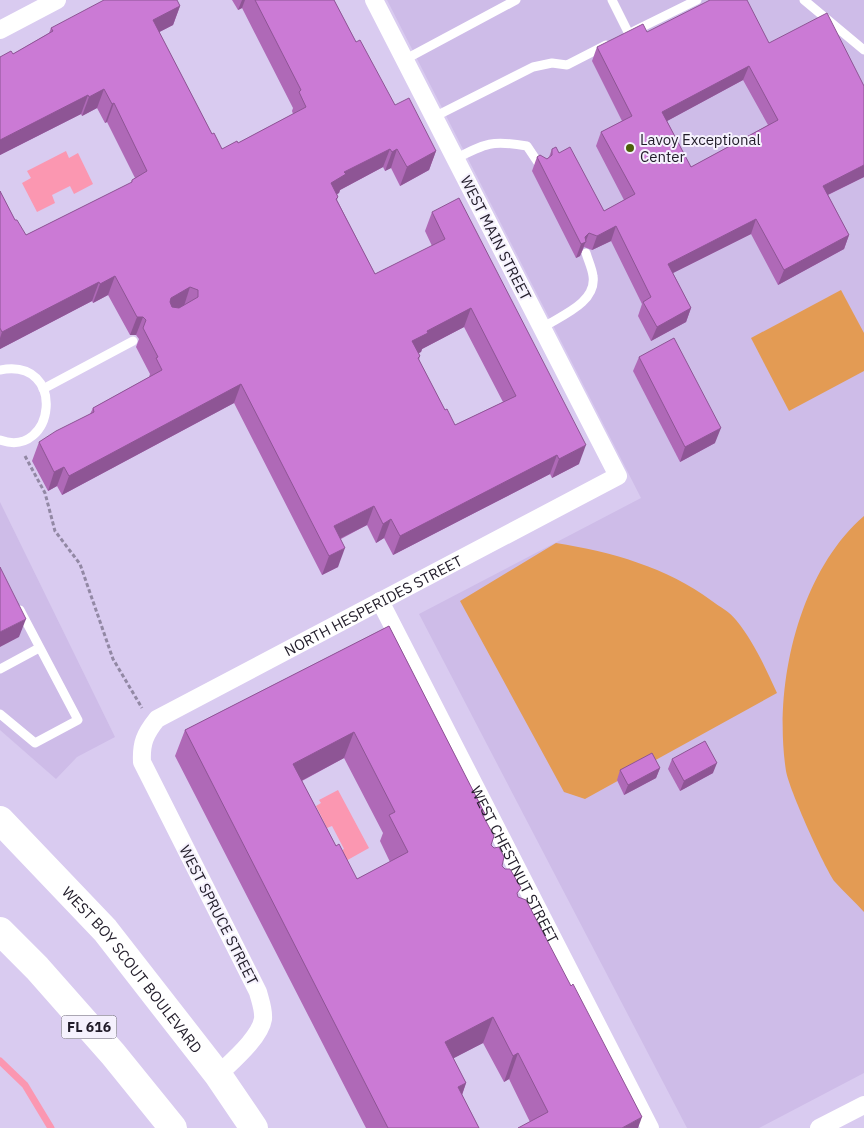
<svg xmlns="http://www.w3.org/2000/svg" width="864" height="1128" viewBox="0 0 864 1128" font-family="'IBM Plex Sans',sans-serif">
  <rect width="100%" height="100%" fill="#d9cbf0"/>
  <g fill="#cebce8">
    <polygon points="387,0 864,0 864,1073 759,1128 687,1128 419,614 641,498"/>
    <polygon points="0,502 115,737 77,757 56,779 0,730"/>
  </g>
  <g fill="#e39b54">
    <polygon points="841,290 864,333 864,371 789,411 751,338"/>
    <path d="M 864,516 L 864,912 C 855,902 844,892 835,882 C 824,867 789,789 786,771 C 773,687 798,573 864,516 Z"/>
    <path d="M 556,543 C 612,552 666,567 712,601 C 720,607 730,612 736,620 C 754,642 765,667 777,693 L 585,799 L 564,792 L 460,601 Z"/>
  </g>
  <g fill="#fb97b1">
    <polygon points="66,151 69,158 78,153 93,184 74,194 70,186 52,195 55,203 37,212 22,183 31,178 27,171"/>
    <polygon points="338,790 369,848 344,862 339,852 344,849 332,826 327,828 316,806 321,803 319,800"/>
  </g>
  <g fill="none" stroke-linecap="round" stroke-linejoin="round">
    <polyline stroke="#fb97b1" stroke-width="7" points="0,1061 25,1085 51,1128"/>
    <polyline stroke="#9288a4" stroke-width="3" stroke-dasharray="4 2.5" stroke-linecap="butt" points="25,456 45,493 55,531 80,564 113,659 142,708"/>
    <g stroke="#fff" stroke-width="9">
      <polyline points="612,0 629,34"/>
      <polyline points="804,0 864,50"/>
      <polyline points="634,31 697,0"/>
      <polyline points="404,60 516,0"/>
      <polyline points="434,117 533,67 552,63 567,65 606,45"/>
      <path d="M 455,159 C 486,143 492,140 527,146 L 541,167"/>
      <path d="M 542,328 C 560,316 597,303 593,276 C 592,268 588,260 586,253"/>
      <path d="M 0,370 C 68,357 55,460 0,440"/>
      <polyline points="43,389 133,341"/>
      <polyline points="0,669 39,648"/>
      <polyline points="0,714 35,743 78,720 20,610"/>
    </g>
    <g stroke="#fff" stroke-width="18">
      <polyline points="0,30 57,0"/>
      <path id="s1" d="M 380,601 L 650,1128"/>
      <path id="s2" d="M 218,1075 C 231,1062 260,1038 263,1019 C 264,1010 260,1000 258,992 L 142,762 C 141,743 145,734 157,719 L 618,476 L 374,0"/>
      <polyline points="819,1128 864,1105"/>
    </g>
    <g stroke="#fff" stroke-width="28">
      <path id="s3" d="M 0,820 L 105,930 L 218,1075 L 254,1128"/>
      <polyline points="0,931 37,968 113,1054 173,1128"/>
    </g>
  </g>
  <g fill="#af69b7" fill-rule="evenodd">
    <path d="M 232,0 L 334,0 L 356,42 L 395,105 L 436,151 L 429,170 L 400,186 L 391,168 L 385,171 L 383,167 L 340,190 L 339,193 L 337,194 L 338,197 L 337,200 L 375,274 L 432,246 L 425,231 L 432,212 L 579,464 L 552,478 L 550,474 L 393,555 L 384,538 L 376,543 L 367,525 L 341,539 L 338,567 L 322,575 L 234,403 L 62,495 L 57,486 L 48,491 L 32,461 L 39,442 L 90,414 L 93,408 L 149,377 L 150,374 L 136,347 L 139,339 L 136,335 L 130,335 L 108,295 L 93,303 L 92,301 L 0,349 L 0,191 L 15,220 L 26,235 L 131,183 L 132,180 L 135,178 L 107,122 L 105,123 L 97,108 L 82,116 L 81,114 L 0,155 L 0,57 L 13,54 L 49,33 L 51,28 L 180,6 L 173,25 L 159,32 L 212,134 L 222,149 L 238,143 L 293,114 L 292,111 L 293,108 L 242,8 L 238,10 ZM 464,327 L 503,402 L 455,425 L 445,410 L 419,360 L 420,356 L 418,353 L 421,352 L 422,349 Z"/>
    <path d="M 647,32 L 769,43 L 864,86 L 864,178 L 864,177 L 828,195 L 849,235 L 844,249 L 778,285 L 751,234 L 673,273 L 691,308 L 686,322 L 651,341 L 638,316 L 642,304 L 611,241 L 592,250 L 584,247 L 580,256 L 576,258 L 532,171 L 537,157 L 547,159 L 549,157 L 552,149 L 559,153 L 604,211 L 624,200 L 596,146 L 601,132 L 622,121 L 592,61 L 597,47 ZM 743,80 L 768,125 L 691,167 L 667,121 Z"/>
    <polygon points="639,357 715,443 680,462 633,371"/>
    <path d="M 389,626 L 485,814 L 484,817 L 491,845 L 518,897 L 571,986 L 642,1117 L 530,1122 L 509,1079 L 504,1082 L 483,1043 L 453,1058 L 466,1083 L 462,1095 L 479,1128 L 366,1128 L 175,756 L 185,730 ZM 344,758 L 383,833 L 380,841 L 390,862 L 357,879 L 336,846 L 302,781 Z"/>
    <polygon points="672,759 713,773 680,791 668,769"/>
    <polygon points="660,768 656,778 624,795 617,780 620,770"/>
  </g>
  <g fill="#8e5595">
    <polygon points="242,0 245,0 242,8 238,10"/>
    <polygon points="180,6 173,25 146,39 153,20"/>
    <polygon points="749,66 743,80 656,127 662,112"/>
    <polygon points="104,89 97,108 82,116 89,97"/>
    <polygon points="88,95 81,114 0,155 0,140"/>
    <polygon points="114,103 107,122 105,123 112,104"/>
    <polygon points="390,149 383,167 340,190 339,193 324,201 331,183 344,172"/>
    <polygon points="397,149 391,168 385,171 392,152"/>
    <polygon points="436,151 429,170 400,186 407,167"/>
    <polygon points="864,165 864,177 817,200 823,186"/>
    <polygon points="756,219 751,234 663,278 668,264"/>
    <polygon points="616,226 611,241 592,250 597,236"/>
    <polygon points="589,233 580,256 576,258 581,244 585,237"/>
    <polygon points="849,235 844,249 778,285 784,270"/>
    <polygon points="115,276 108,295 93,303 100,284"/>
    <polygon points="99,282 92,301 0,349 0,338 2,332"/>
    <polygon points="190,287 184,306 164,317 171,298"/>
    <polygon points="471,308 464,327 422,349 421,352 405,360 412,341 427,331"/>
    <polygon points="691,308 686,322 651,341 657,327"/>
    <polygon points="137,317 143,317 136,335 130,335"/>
    <polygon points="241,384 234,403 62,495 69,476"/>
    <polygon points="721,428 715,443 680,462 685,447"/>
    <polygon points="586,445 579,464 552,478 559,459"/>
    <polygon points="557,455 550,474 393,555 400,536"/>
    <polygon points="64,467 57,486 48,491 54,472"/>
    <polygon points="374,506 367,525 327,545 334,526"/>
    <polygon points="391,519 384,538 376,543 383,524"/>
    <polygon points="345,548 338,567 322,575 329,556"/>
    <polygon points="26,619 19,637 0,647 0,632"/>
    <polygon points="354,732 344,758 284,790 293,764"/>
    <polygon points="717,763 713,773 680,791 684,781"/>
    <polygon points="660,768 656,778 624,795 628,785"/>
    <polygon points="493,1017 483,1043 435,1068 445,1042"/>
    <polygon points="518,1053 509,1079 504,1082 513,1056"/>
    <polygon points="466,1083 457,1109 458,1087"/>
    <polygon points="642,1117 638,1128 622,1128"/>
  </g>
  <g fill="#cb7ad5" stroke="#8e5595" fill-rule="evenodd">
    <path d="M 104,0 L 177,0 L 180,6 L 153,20 L 212,134 L 214,133 L 222,149 L 237,141 L 238,143 L 306,107 L 299,92 L 301,90 L 255,0 L 334,0 L 356,42 L 360,40 L 395,105 L 409,98 L 436,151 L 407,167 L 397,149 L 392,152 L 390,149 L 344,172 L 346,174 L 331,183 L 338,197 L 336,199 L 375,274 L 445,239 L 432,212 L 459,198 L 586,445 L 559,459 L 557,455 L 400,536 L 391,519 L 383,524 L 374,506 L 334,526 L 345,548 L 329,556 L 241,384 L 69,476 L 64,467 L 54,472 L 39,442 L 56,431 L 94,412 L 93,408 L 162,370 L 156,358 L 158,357 L 143,328 L 146,320 L 143,317 L 137,317 L 115,276 L 100,284 L 99,282 L 2,332 L 0,328 L 0,191 L 15,220 L 17,220 L 26,235 L 132,182 L 132,180 L 147,171 L 114,103 L 112,104 L 104,89 L 89,97 L 88,95 L 0,140 L 0,57 L 11,51 L 13,54 L 53,31 L 51,28 ZM 190,287 L 198,290 L 198,297 L 179,308 L 172,307 L 170,302 L 171,298 ZM 471,308 L 516,396 L 455,425 L 447,409 L 445,410 L 418,358 L 420,356 L 412,341 L 428,333 L 427,331 Z"/>
    <path d="M 710,0 L 747,0 L 769,43 L 827,13 L 864,86 L 864,165 L 823,186 L 849,235 L 784,270 L 756,219 L 668,264 L 691,308 L 657,327 L 643,302 L 651,297 L 616,226 L 597,236 L 589,233 L 585,237 L 586,242 L 581,244 L 537,157 L 540,155 L 547,159 L 552,155 L 552,149 L 556,147 L 559,153 L 570,147 L 604,211 L 635,194 L 601,132 L 632,116 L 597,47 L 643,24 L 647,32 ZM 749,66 L 778,120 L 691,167 L 662,112 Z"/>
    <polygon points="674,338 721,428 685,447 639,357"/>
    <polygon points="0,567 26,619 0,632"/>
    <path d="M 389,626 L 485,814 L 482,814 L 494,836 L 491,845 L 494,848 L 499,847 L 504,857 L 502,866 L 505,869 L 510,869 L 521,888 L 517,893 L 518,897 L 526,900 L 571,986 L 573,984 L 642,1117 L 622,1128 L 518,1128 L 548,1112 L 518,1053 L 513,1056 L 493,1017 L 445,1042 L 466,1083 L 458,1087 L 479,1128 L 388,1128 L 185,730 ZM 354,732 L 395,812 L 389,815 L 408,852 L 357,879 L 339,844 L 336,846 L 293,764 Z"/>
    <polygon points="705,741 717,763 684,781 672,759"/>
    <polygon points="652,753 660,768 628,785 620,770"/>
  </g>
  <circle fill="#4b6008" stroke="#f5f1fd" stroke-width="2" cx="630" cy="148" r="5"/>
  <g text-anchor="middle" dominant-baseline="central" stroke-width="4" stroke-linejoin="round" paint-order="stroke">
    <rect fill="#f5f1fd" stroke="#615c69" stroke-width="1" x="61.5" y="1015.5" width="55" height="23" rx="4"/>
    <g font-size="14" font-weight="bold" fill="#211c29">
      <text x="89" y="1027">FL 616</text>
    </g>
    <g font-size="15" fill="#211c29" stroke="#f5f1fd" text-anchor="start">
      <text x="640" y="139">Lavoy Exceptional<tspan x="640" dy="17">Center</tspan></text>
    </g>
    <g font-size="15" fill="#211c29" stroke="#f5f1fd">
      <text transform="translate(496 238) rotate(63)">WEST MAIN STREET</text>
      <text stroke="none"><textPath href="#s2" startOffset="649">NORTH HESPERIDES STREET</textPath></text>
      <text stroke="none"><textPath href="#s1" startOffset="296">WEST CHESTNUT STREET</textPath></text>
      <text transform="translate(219 915) rotate(63)">WEST SPRUCE STREET</text>
      <text stroke="none"><textPath href="#s3" startOffset="200">WEST BOY SCOUT BOULEVARD</textPath></text>
    </g>
  </g>
</svg>
